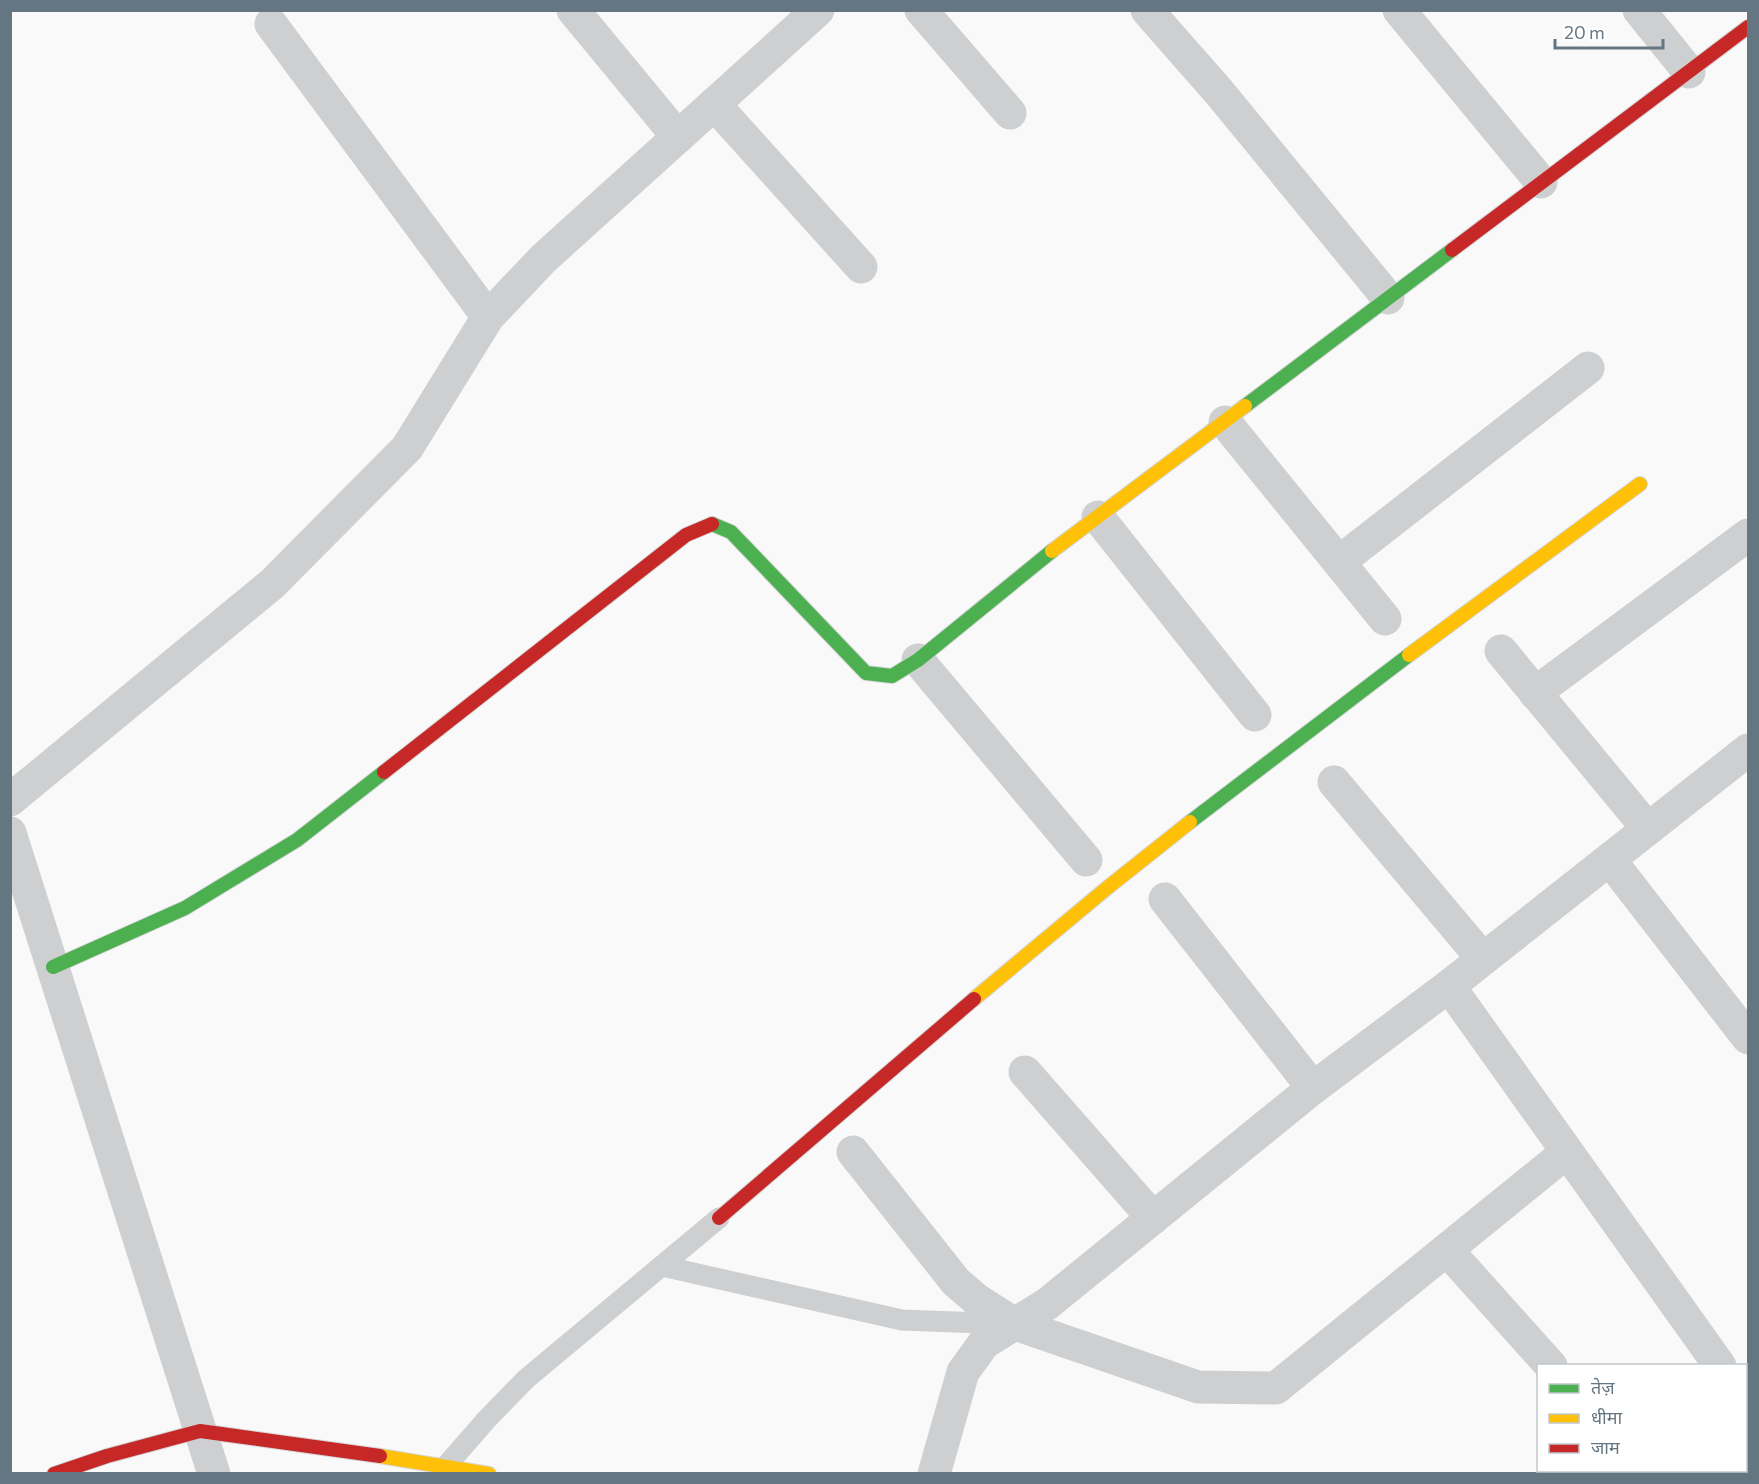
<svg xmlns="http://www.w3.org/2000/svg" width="1759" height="1484" viewBox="0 0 1759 1484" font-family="Commissioner,'Noto Sans Devanagari',sans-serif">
  <rect width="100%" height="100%" fill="#f9f9f9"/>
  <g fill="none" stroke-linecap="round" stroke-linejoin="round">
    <g stroke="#d5d6d7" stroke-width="16">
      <g id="fast">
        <polyline points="1245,406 1452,250"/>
        <polyline points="712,524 731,532 866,673 892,676 918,660 1052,551"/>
        <polyline points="1190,822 1409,655"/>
        <polyline points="53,967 185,908 297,840 384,772"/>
      </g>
    </g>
    <g stroke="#d5d6d7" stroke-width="16">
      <g id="slow">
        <polyline points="1052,551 1245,406"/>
        <polyline points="1409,655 1640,484"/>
        <polyline points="974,999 1107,888 1190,822"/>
        <polyline points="380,1456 489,1474"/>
      </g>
    </g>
    <g stroke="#d5d6d7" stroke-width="16">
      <g id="jam">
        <polyline points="1452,250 1748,27"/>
        <polyline points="384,772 686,535 712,524"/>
        <polyline points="719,1218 974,999"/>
        <polyline points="54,1474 107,1456 200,1431 380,1456"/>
      </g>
    </g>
    <g stroke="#cecfd0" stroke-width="21">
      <polyline points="662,1266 902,1320 1009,1324"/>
      <polyline points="446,1466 487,1419 526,1379 719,1218"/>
    </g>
    <g stroke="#cecfd0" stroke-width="33">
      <polyline points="573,10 678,137"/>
      <polyline points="921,10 1010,113"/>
      <polyline points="1147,10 1219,92 1388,298"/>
      <polyline points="1399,10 1541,182"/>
      <polyline points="1639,10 1689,72"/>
      <polyline points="271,24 488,317"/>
      <polyline points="714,104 861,267"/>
      <polyline points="1225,422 1385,619"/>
      <polyline points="1098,517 1255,715"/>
      <polyline points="1339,562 1588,368"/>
      <polyline points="1501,651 1648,829"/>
      <polyline points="918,660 1086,860"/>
      <polyline points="1535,693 1748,535"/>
      <polyline points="1334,782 1483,959"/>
      <polyline points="10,800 272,584 407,448 488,317 543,259 818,10"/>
      <polyline points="10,833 214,1474"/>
      <polyline points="1610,860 1748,1038"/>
      <polyline points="1165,899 1313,1088"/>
      <polyline points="1449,986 1720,1366"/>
      <polyline points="1025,1072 1153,1218"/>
      <polyline points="853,1152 956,1282 977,1300 1015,1324 1198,1387 1276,1388 1567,1152"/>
      <polyline points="1447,1250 1551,1366"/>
      <polyline points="1746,1401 1748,1405"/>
      <polyline points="1660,1471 1663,1474"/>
      <polyline points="934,1474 963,1372 984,1343 1047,1304 1313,1088 1449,986 1748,750"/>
    </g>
    <use href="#fast" stroke="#4caf50" stroke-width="14"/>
    <use href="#slow" stroke="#ffc107" stroke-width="14"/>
    <use href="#jam" stroke="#c62828" stroke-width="14"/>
  </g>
  <rect width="1759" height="1484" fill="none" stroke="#657683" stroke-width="24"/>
  <rect x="1537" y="1364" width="210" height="108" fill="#ffffff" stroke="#c1c8cd" stroke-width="1.5"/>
  <rect x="1549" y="1384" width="30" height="9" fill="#4caf50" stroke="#c1c8cd" stroke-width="1.5"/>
  <text x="1591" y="1394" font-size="18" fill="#657683">तेज़</text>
  <rect x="1549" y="1414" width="30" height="9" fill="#ffc107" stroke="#c1c8cd" stroke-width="1.5"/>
  <text x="1591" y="1424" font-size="18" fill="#657683">धीमा</text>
  <rect x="1549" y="1444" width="30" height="9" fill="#c62828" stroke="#c1c8cd" stroke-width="1.5"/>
  <text x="1591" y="1454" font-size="18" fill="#657683">जाम</text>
  <path d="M1555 39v9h108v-9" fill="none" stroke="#657683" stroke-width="3"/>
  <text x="1564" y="39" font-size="18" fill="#657683" stroke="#ffffff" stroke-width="4.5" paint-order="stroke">20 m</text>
</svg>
